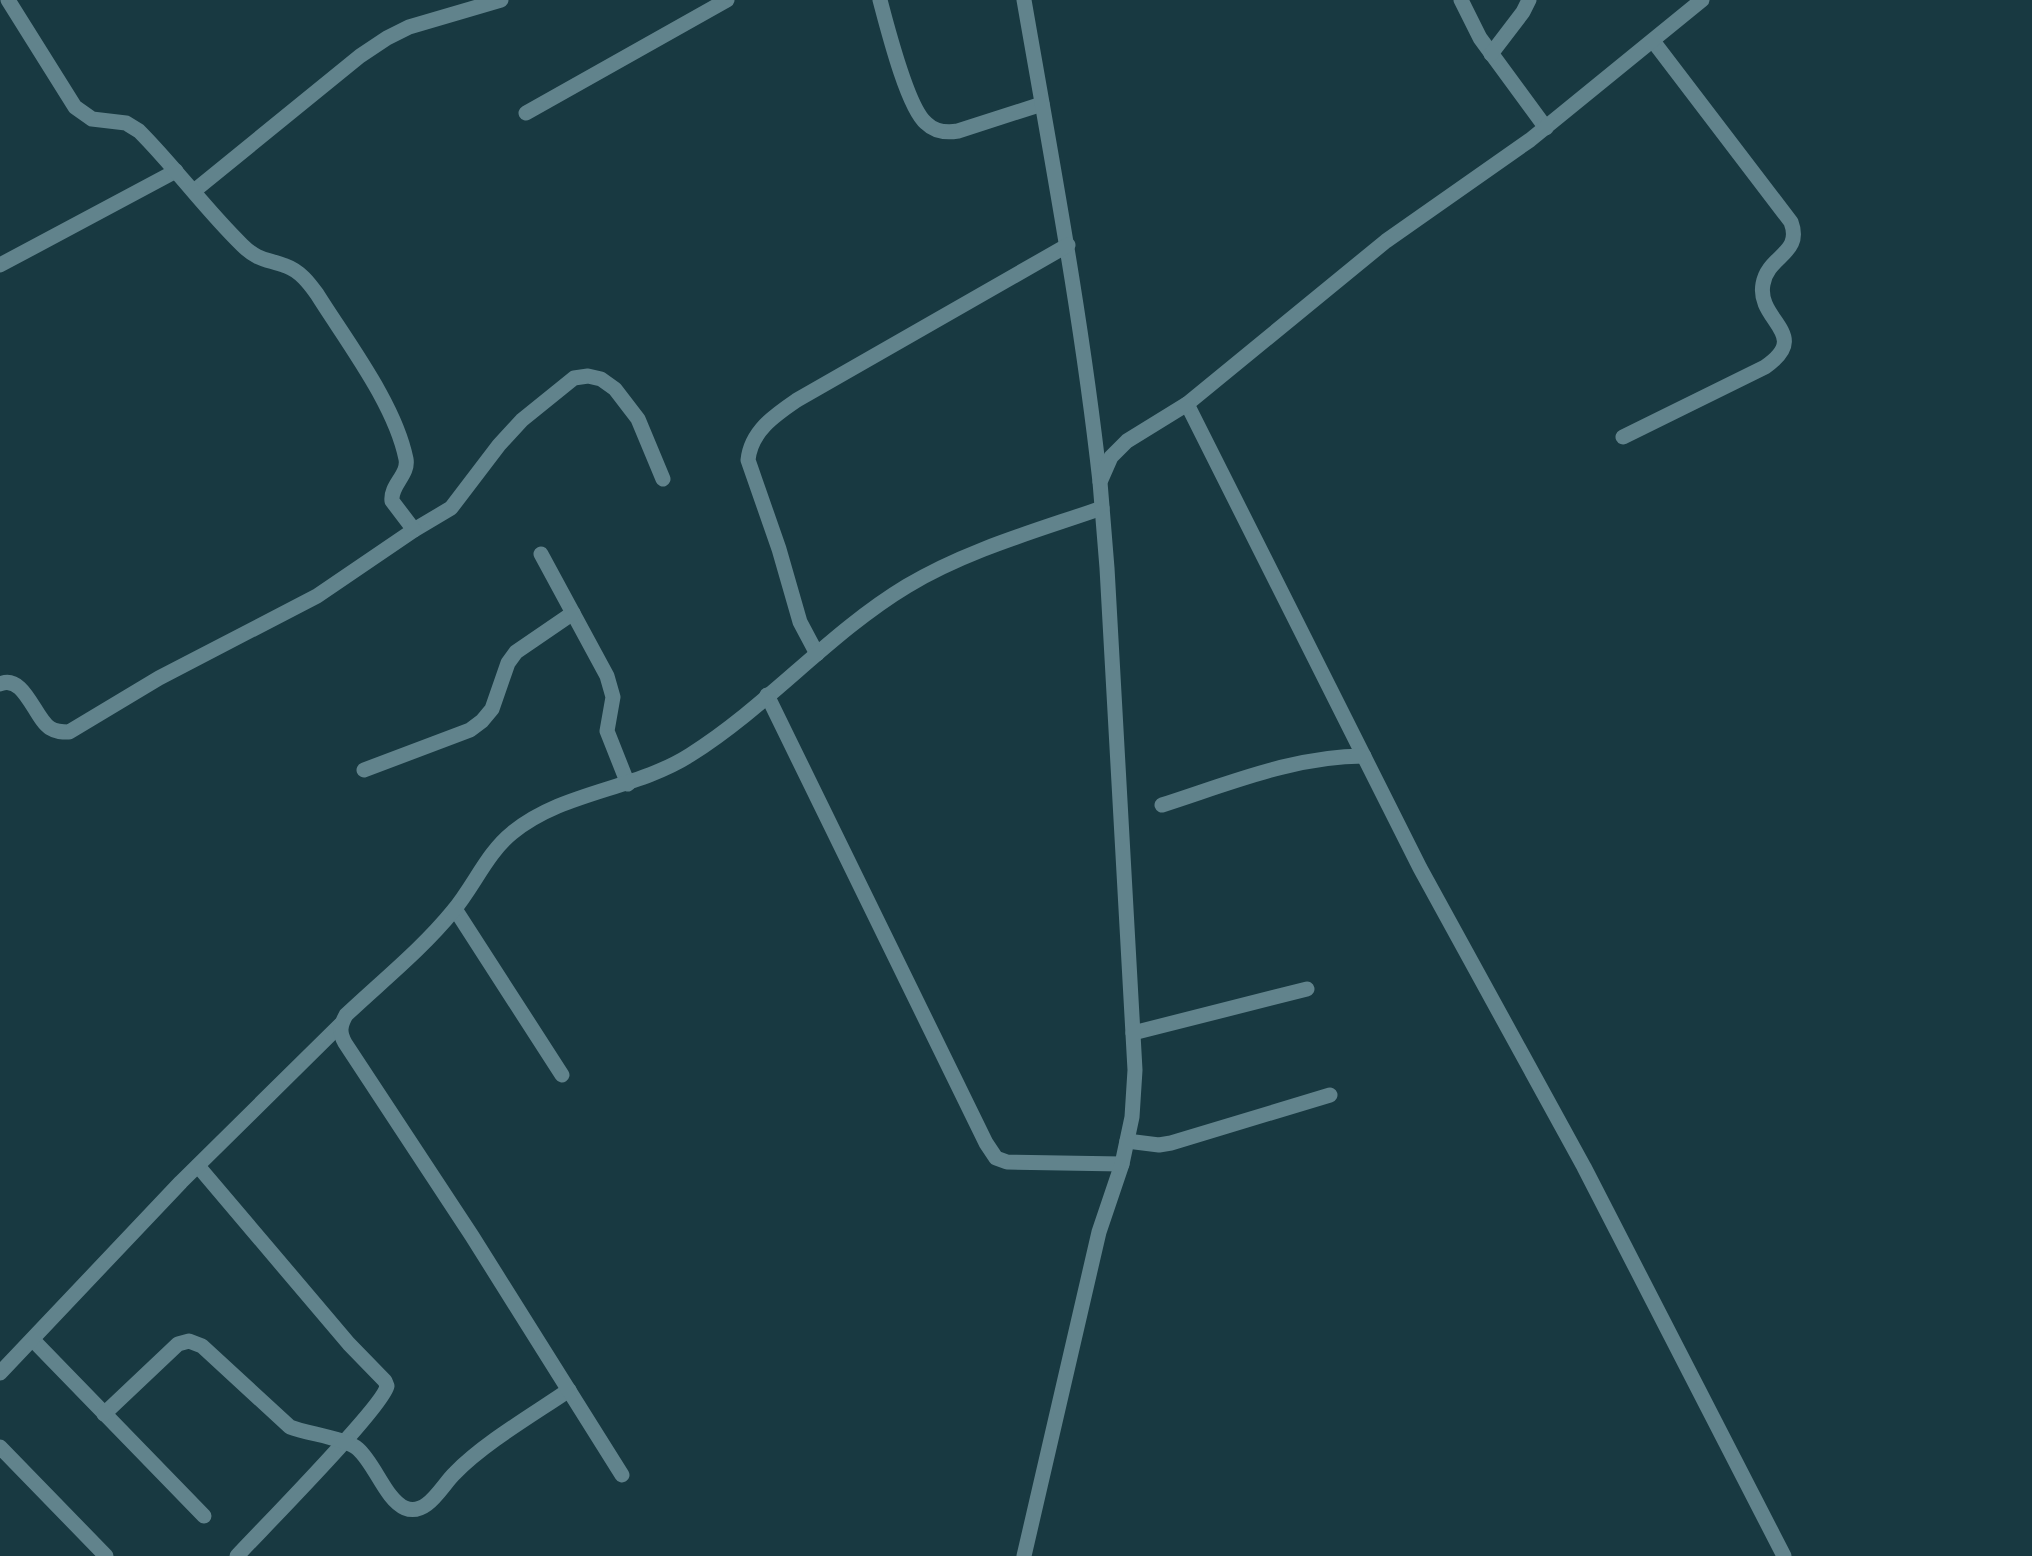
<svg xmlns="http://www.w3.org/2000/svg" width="2032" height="1556" viewBox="0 0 2032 1556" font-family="Arial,sans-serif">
  <rect width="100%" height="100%" fill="#183941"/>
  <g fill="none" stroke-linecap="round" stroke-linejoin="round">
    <g stroke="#61838c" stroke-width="15">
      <path d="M 880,0 C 887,26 907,107 926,123 C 935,132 946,133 958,131 L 1042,104"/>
      <path d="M 1024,0 C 1052,161 1082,320 1100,482"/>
      <polyline points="1461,0 1480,38 1546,128"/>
      <polyline points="1491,54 1523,12 1529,0"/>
      <polyline points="526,113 727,0"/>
      <polyline points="194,191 360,56 387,38 409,27 501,0"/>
      <polyline points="0,265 176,171"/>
      <polyline points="1187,404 1420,868 1584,1167 1784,1556"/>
      <path d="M 1623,437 L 1765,367 C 1813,334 1756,321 1763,284 C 1768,255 1803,254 1791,222 L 1653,41"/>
      <polyline points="414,530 451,508 499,445 522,420 574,378 588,376 601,379 615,389 638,419 663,479"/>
      <polyline points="541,554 607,676 613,697 607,731 628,784"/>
      <path d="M 817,654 L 800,622 L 779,549 L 748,460 C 751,431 775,415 797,400 L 1068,245"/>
      <path d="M 0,684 C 24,673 35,719 50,728 C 56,732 62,732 69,732 L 159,678 L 317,596 L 414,530 L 392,501 C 390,485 409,475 406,459 C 395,404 347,342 317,294 C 309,283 300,271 286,266 C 268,259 258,261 242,245 C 205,209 175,167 139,131 L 126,123 L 92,119 L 75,107 L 8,0"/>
      <polyline points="767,695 986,1143 996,1158 1007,1162 1122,1164"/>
      <polyline points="364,770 470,730 482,721 492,709 508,663 516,652 573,613"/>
      <path d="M 1162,805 C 1228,784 1294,756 1364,756"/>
      <polyline points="455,909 562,1075"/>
      <polyline points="1133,1033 1307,989"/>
      <polyline points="1127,1141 1159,1145 1171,1143 1330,1095"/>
      <path d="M 198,1166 L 349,1344 L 385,1381 L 387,1386 C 384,1406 258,1533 237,1556"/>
      <polyline points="33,1340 204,1516"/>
      <polyline points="0,1373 181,1182 341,1024"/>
      <path d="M 104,1414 L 178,1344 L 189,1341 L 202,1346 L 290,1427 C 308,1434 346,1438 358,1449 C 375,1464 386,1500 405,1508 C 427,1517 442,1485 455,1473 C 484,1443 534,1414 569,1390"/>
      <polyline points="0,1447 106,1556"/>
      <path d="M 622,1475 L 472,1236 L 345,1043 C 339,1032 340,1026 346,1015 C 382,981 422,949 453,911 C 474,886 487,853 512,833 C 563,791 635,790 690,755 C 768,706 829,633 907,586 C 967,550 1036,531 1102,508"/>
      <polyline points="1024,1556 1099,1232 1122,1164 1132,1117 1135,1070 1107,568 1100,482 1111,457 1127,441 1187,404 1386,241 1530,140 1702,0"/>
    </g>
  </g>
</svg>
